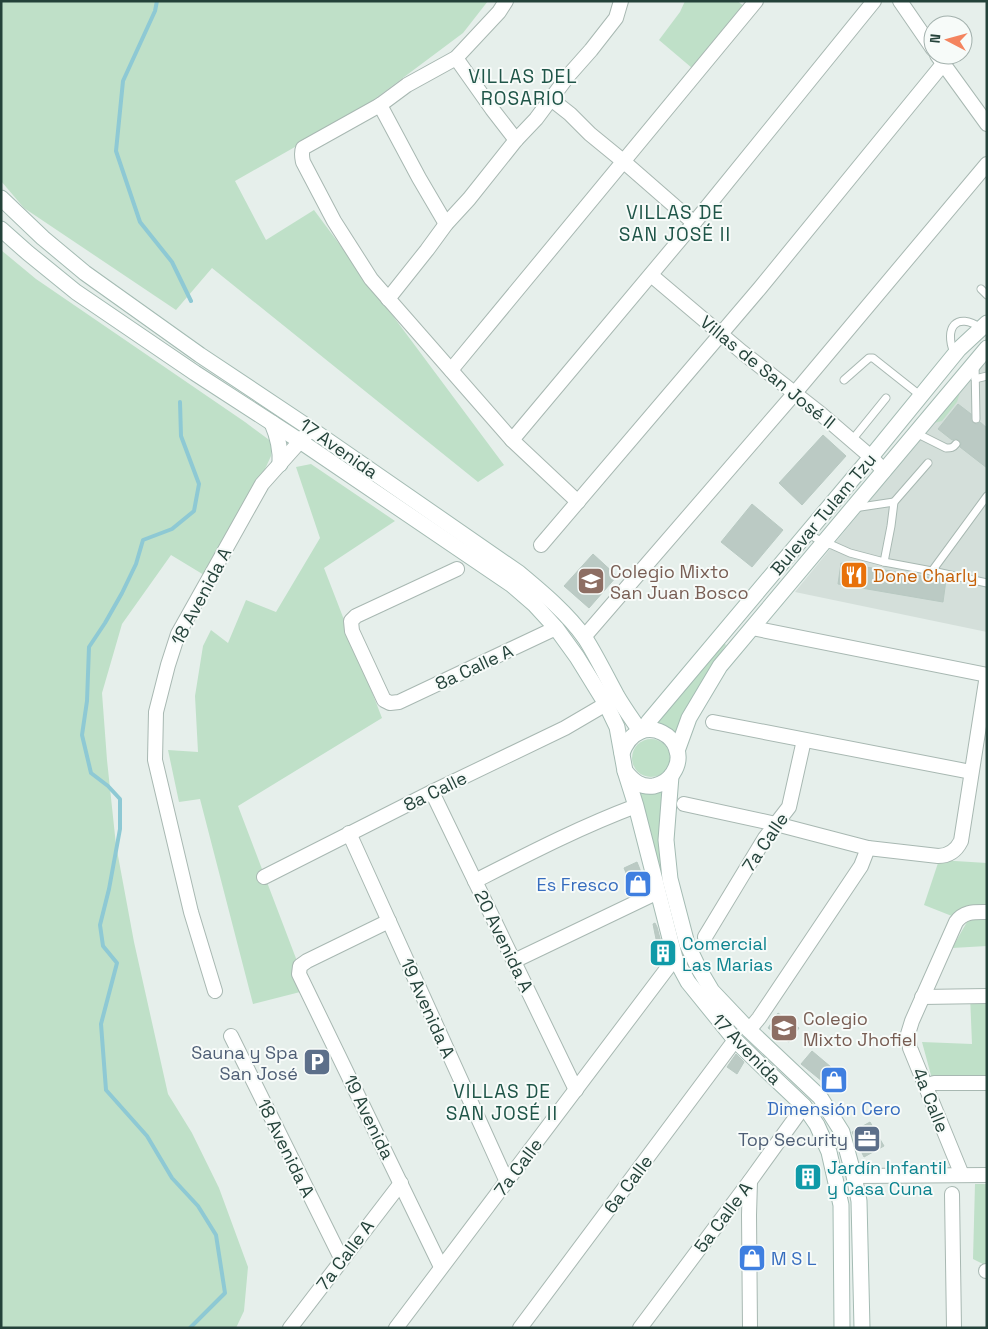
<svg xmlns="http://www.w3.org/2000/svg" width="988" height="1329" viewBox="0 0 988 1329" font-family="'Space Grotesk',sans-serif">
  <rect width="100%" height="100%" fill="#e6efeb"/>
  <polygon fill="#d4dfda" points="987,362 987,632 795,592 977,369"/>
  <g fill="#bfe0c8">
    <polygon points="1,1 488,1 463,33 360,110 235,181 266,240 314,210 504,465 478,482 212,268 176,310 24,208 1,181"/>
    <polygon points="685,1 737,1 744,6 692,68 659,40 680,12"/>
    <polygon points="1,250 36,279 245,422 272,442 271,456 266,467 204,575 171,555 122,624 102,693 107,760 116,845 134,942 168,1094 192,1133 219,1188 248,1267 244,1311 236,1328 1,1328"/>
    <polygon points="960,392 957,402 942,421 934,423"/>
    <polygon points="311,464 395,521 324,568 382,718 238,806 308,990 253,1004 200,799 179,802 168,750 198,752 195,696 203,646 211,630 228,643 246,600 276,612 320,538 296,467"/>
    <polygon points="722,641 726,645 714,662 676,740 653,727"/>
    <circle cx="651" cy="758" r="19"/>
    <polygon points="639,786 665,786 662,884 639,797"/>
    <polygon points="939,860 987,863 987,946 952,948 967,922 924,905"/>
    <polygon points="970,995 987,995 987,1075 932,1079 922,1042 972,1044"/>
    <polygon points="975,1184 987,1184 987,1266 973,1259"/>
  </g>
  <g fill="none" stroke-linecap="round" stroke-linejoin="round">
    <g stroke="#8ec9d4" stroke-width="4">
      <polyline points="157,1 155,11 123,81 116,151 140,222 172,262 191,301"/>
      <polyline points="180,402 181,436 199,484 194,511 172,529 143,540 136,564 122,593 105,623 89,647 87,701 82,735 91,773 108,786 120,799 120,829 109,889 100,925 103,946 117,963 101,1024 106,1090 147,1136 172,1178 198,1206 216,1235 225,1293 190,1328"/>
    </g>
  </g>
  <g fill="#bbcac4" stroke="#b8c9c2">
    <polygon points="958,404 971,414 971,420 973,423 977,424 980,422 987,428 987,468 960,447 961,443 959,440 955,439 952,440 938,429"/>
    <polygon points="823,435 846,456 802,505 779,483"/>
    <polygon points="752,504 783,530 752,567 721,542"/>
    <polygon points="593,554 617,576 589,608 564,586"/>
    <polygon points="841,563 946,580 943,602 838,584"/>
    <polygon points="637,862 647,887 634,892 624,868"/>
    <polygon points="655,923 657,927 665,957 662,961 655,953 658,949 653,924"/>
    <polygon points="778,1013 799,1028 789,1042 768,1028"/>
    <polygon points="812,1051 844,1078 833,1090 801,1064"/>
    <polygon points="736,1054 744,1062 737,1074 727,1067"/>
    <polygon points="870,1122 884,1146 864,1157 852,1132"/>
    <polygon points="812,1166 820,1179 803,1189 795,1175"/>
  </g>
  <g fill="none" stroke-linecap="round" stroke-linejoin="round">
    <g stroke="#a8b8b2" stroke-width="9">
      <g id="service">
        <polyline points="981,289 987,295"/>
        <path d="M 954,353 C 944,328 956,311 981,328"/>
        <polyline points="975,364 976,419"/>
        <polyline points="975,379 987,376"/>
        <polyline points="844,380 869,358 873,358 921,396"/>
        <path d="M 916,433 L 946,448 C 951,448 953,448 956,444"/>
        <polyline points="852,440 886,398"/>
        <polyline points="854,508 894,502"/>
        <polyline points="807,533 824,543 832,545 850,553 884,562 932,571 987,583"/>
        <polyline points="884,562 891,526 894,502 928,463"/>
        <polyline points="932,571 987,496"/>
      </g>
    </g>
    <g stroke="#a8b8b2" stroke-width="16">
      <g id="minor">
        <path d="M 506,1 L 499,12 L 456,58 L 407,85 L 380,105 L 303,148 C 301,153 302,157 303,162 L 334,221 L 371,279 L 512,440 L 578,502"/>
        <polyline points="900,1 933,49"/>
        <polyline points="937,55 987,124"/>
        <polyline points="456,58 492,109 516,140"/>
        <polyline points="551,99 570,114 590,134 623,161 694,223"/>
        <polyline points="380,105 419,178 446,224"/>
        <polyline points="651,275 742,352 821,414 871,457 884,471"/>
        <polyline points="388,299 427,250 446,224 469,199 516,140 536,119 568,76 591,50 616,18 621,1"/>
        <polyline points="451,370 756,1"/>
        <polyline points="512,440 694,223 874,1"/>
        <polyline points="541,545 760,288 943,64"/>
        <polyline points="457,569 356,616 351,621 352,631 384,700 390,703 399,702 556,628"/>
        <polyline points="752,628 987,675"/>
        <polyline points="584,637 794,394 987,164"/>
        <polyline points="713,722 971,772"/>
        <polyline points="432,792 576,1090"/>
        <path d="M 684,804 L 776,824 L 868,848 L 938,856 C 948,856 956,851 961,841 L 987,675"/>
        <polyline points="349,833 507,1182"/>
        <polyline points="264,877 432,792 565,728 606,704"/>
        <path d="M 475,881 C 528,854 580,827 636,806"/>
        <polyline points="389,921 307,961 300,966 299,974 441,1267"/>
        <polyline points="705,937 765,838 789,807 804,740"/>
        <polyline points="514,961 658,892"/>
        <polyline points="215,991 191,912 155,760 156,712 168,665 178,634 262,484 311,429"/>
        <polyline points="922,997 987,996"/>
        <polyline points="749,1030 759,1018 861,866 868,848"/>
        <polyline points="231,1036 342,1260"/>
        <polyline points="926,1086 934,1083 987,1083"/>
        <path d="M 962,1175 L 910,1048 L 908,1034 L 912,1021 L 956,922 C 964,911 974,912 987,912"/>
        <polyline points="854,1176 987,1175"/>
        <polyline points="750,1181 749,1215 750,1328"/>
        <polyline points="952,1194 954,1328"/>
        <polyline points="986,1271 987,1271"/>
        <polyline points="290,1328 401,1183"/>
        <polyline points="396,1328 675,958"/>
        <polyline points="520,1328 735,1040"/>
        <polyline points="640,1328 750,1181 804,1106"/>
      </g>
    </g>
    <g stroke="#a4bbb3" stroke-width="17">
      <g id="secondary">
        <path d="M 1,198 L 43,238 L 85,273 L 200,355 L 311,429 L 519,573 C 543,593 567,613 585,638 C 597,657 606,676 617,696 C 624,708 632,719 640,731"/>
        <polyline points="1,229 28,253 76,292 195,373 300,441 512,585 534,604 556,628 577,657 606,704 617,727 625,771 636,806 675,958 688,982 735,1040 767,1071 804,1106 817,1125 829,1152 841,1205 842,1328"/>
        <path d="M 272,423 C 278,437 281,449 280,464"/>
        <polyline points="643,730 649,721 871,457 959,349 987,323"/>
        <polyline points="677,751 689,718 720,666 987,348"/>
        <path d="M 622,753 C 639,706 695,739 673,773 C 669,780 662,784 654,786 C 641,788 633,781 625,771"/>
        <polyline points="671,776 666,840 670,879 687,944 699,969 712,991 749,1030 820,1097 842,1132 854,1176 859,1201 862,1328"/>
      </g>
    </g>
    <use href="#service" stroke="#fff" stroke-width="7"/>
    <use href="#minor" stroke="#fff" stroke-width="14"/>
    <use href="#secondary" stroke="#fff" stroke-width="15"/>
  </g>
  <defs>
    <g id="restaurant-square" transform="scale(1.4375)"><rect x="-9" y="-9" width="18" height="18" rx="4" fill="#e8710a" stroke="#f7fbf9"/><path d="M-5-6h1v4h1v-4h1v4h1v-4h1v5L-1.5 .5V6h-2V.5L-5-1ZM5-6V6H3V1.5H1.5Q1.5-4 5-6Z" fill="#fff"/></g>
    <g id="school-square" transform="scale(1.4375)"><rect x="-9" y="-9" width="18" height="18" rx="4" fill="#8d6e63" stroke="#f7fbf9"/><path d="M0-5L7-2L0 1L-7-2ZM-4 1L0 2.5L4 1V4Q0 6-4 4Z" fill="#fff"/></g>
    <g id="shop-square" transform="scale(1.4375)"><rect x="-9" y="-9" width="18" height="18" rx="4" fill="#3f7fe0" stroke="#f7fbf9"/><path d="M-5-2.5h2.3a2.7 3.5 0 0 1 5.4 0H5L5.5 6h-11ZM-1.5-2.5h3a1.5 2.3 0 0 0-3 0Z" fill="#fff"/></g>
    <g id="building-square" transform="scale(1.4375)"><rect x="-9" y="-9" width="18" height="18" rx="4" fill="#0f9aa8" stroke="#f7fbf9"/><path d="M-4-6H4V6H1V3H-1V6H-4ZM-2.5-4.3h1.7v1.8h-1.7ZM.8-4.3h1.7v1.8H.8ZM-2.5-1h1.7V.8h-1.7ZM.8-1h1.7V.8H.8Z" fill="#fff"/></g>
    <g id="parking-square" transform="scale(1.4375)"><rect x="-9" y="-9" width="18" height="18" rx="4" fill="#5c6f8a" stroke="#f7fbf9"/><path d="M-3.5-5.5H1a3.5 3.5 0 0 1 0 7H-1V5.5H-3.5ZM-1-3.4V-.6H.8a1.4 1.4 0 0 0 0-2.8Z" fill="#fff"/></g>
    <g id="office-square" transform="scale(1.4375)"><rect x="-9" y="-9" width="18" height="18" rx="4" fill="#5c6f8a" stroke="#f7fbf9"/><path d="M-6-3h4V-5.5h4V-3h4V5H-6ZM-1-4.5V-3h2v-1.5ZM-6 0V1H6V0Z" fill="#fff"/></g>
  </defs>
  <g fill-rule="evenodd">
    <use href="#restaurant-square" x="854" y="575"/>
    <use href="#school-square" x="591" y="581"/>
    <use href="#shop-square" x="638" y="884"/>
    <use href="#building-square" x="663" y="953"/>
    <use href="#school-square" x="784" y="1028"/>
    <use href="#parking-square" x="317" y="1062"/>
    <use href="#shop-square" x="834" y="1080"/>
    <use href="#office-square" x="867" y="1139"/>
    <use href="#building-square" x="808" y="1177"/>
    <use href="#shop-square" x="752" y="1258"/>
  </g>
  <g text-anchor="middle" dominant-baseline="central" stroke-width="4" stroke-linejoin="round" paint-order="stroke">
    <g font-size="18" fill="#24423a" stroke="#f7fbf9">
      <text transform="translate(768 372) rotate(39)">Villas de San José II</text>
      <text transform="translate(339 448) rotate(35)">17 Avenida</text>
      <text transform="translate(823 514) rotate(-50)">Bulevar Tulam Tzu</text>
      <text transform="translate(201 596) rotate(-62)">18 Avenida A</text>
      <text transform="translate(474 667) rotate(-25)">8a Calle A</text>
      <text transform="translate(435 791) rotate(-26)">8a Calle</text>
      <text transform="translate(765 842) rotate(-56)">7a Calle</text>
      <text transform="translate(504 941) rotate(64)">20 Avenida A</text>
      <text transform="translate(428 1008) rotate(66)">19 Avenida A</text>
      <text transform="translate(747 1049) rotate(46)">17 Avenida</text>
      <text transform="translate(931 1100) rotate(68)">4a Calle</text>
      <text transform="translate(369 1117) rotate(64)">19 Avenida</text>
      <text transform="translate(286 1148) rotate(64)">18 Avenida A</text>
      <text transform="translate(518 1167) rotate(-53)">7a Calle</text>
      <text transform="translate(628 1184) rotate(-53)">6a Calle</text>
      <text transform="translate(723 1217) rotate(-53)">5a Calle A</text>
      <text transform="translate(345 1255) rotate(-53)">7a Calle A</text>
    </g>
    <g font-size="18" fill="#785e54" stroke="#f7fbf9" text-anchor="start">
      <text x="610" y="571">Colegio Mixto<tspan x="610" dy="21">San Juan Bosco</tspan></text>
      <text x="803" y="1018">Colegio<tspan x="803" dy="21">Mixto Jhofiel</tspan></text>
    </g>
    <g font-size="18" fill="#c56008" stroke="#f7fbf9" text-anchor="start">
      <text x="873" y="575">Done Charly</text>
    </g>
    <g font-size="18" fill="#366cbe" stroke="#f7fbf9" text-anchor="end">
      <text x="619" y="884">Es Fresco</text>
      <text x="834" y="1108" text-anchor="middle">Dimensión Cero</text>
      <text x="771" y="1258" text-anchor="start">M S L</text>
    </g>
    <g font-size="18" fill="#0d838f" stroke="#f7fbf9" text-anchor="start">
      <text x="682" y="943">Comercial<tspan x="682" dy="21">Las Marias</tspan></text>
      <text x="827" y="1167">Jardín Infantil<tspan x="827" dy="21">y Casa Cuna</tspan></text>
    </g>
    <g font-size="18" fill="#4e5e75" stroke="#f7fbf9" text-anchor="end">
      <text x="298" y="1052">Sauna y Spa<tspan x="298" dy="21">San José</tspan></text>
      <text x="848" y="1139">Top Security</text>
    </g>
    <g font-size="19" letter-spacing="1" fill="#1f5548" stroke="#f7fbf9">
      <text x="523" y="76">VILLAS DEL<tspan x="523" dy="22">ROSARIO</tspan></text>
      <text x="675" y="212">VILLAS DE<tspan x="675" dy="22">SAN JOSÉ II</tspan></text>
      <text x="502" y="1091">VILLAS DE<tspan x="502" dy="22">SAN JOSÉ II</tspan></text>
    </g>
  </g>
  <rect width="988" height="1329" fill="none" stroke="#24423a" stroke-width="5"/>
  <g transform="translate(948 40) rotate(276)"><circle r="24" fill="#f7fbf9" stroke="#a3b1ad"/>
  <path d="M0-4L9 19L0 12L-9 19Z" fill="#f4845f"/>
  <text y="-8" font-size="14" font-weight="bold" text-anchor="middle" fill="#24423a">N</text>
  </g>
</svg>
